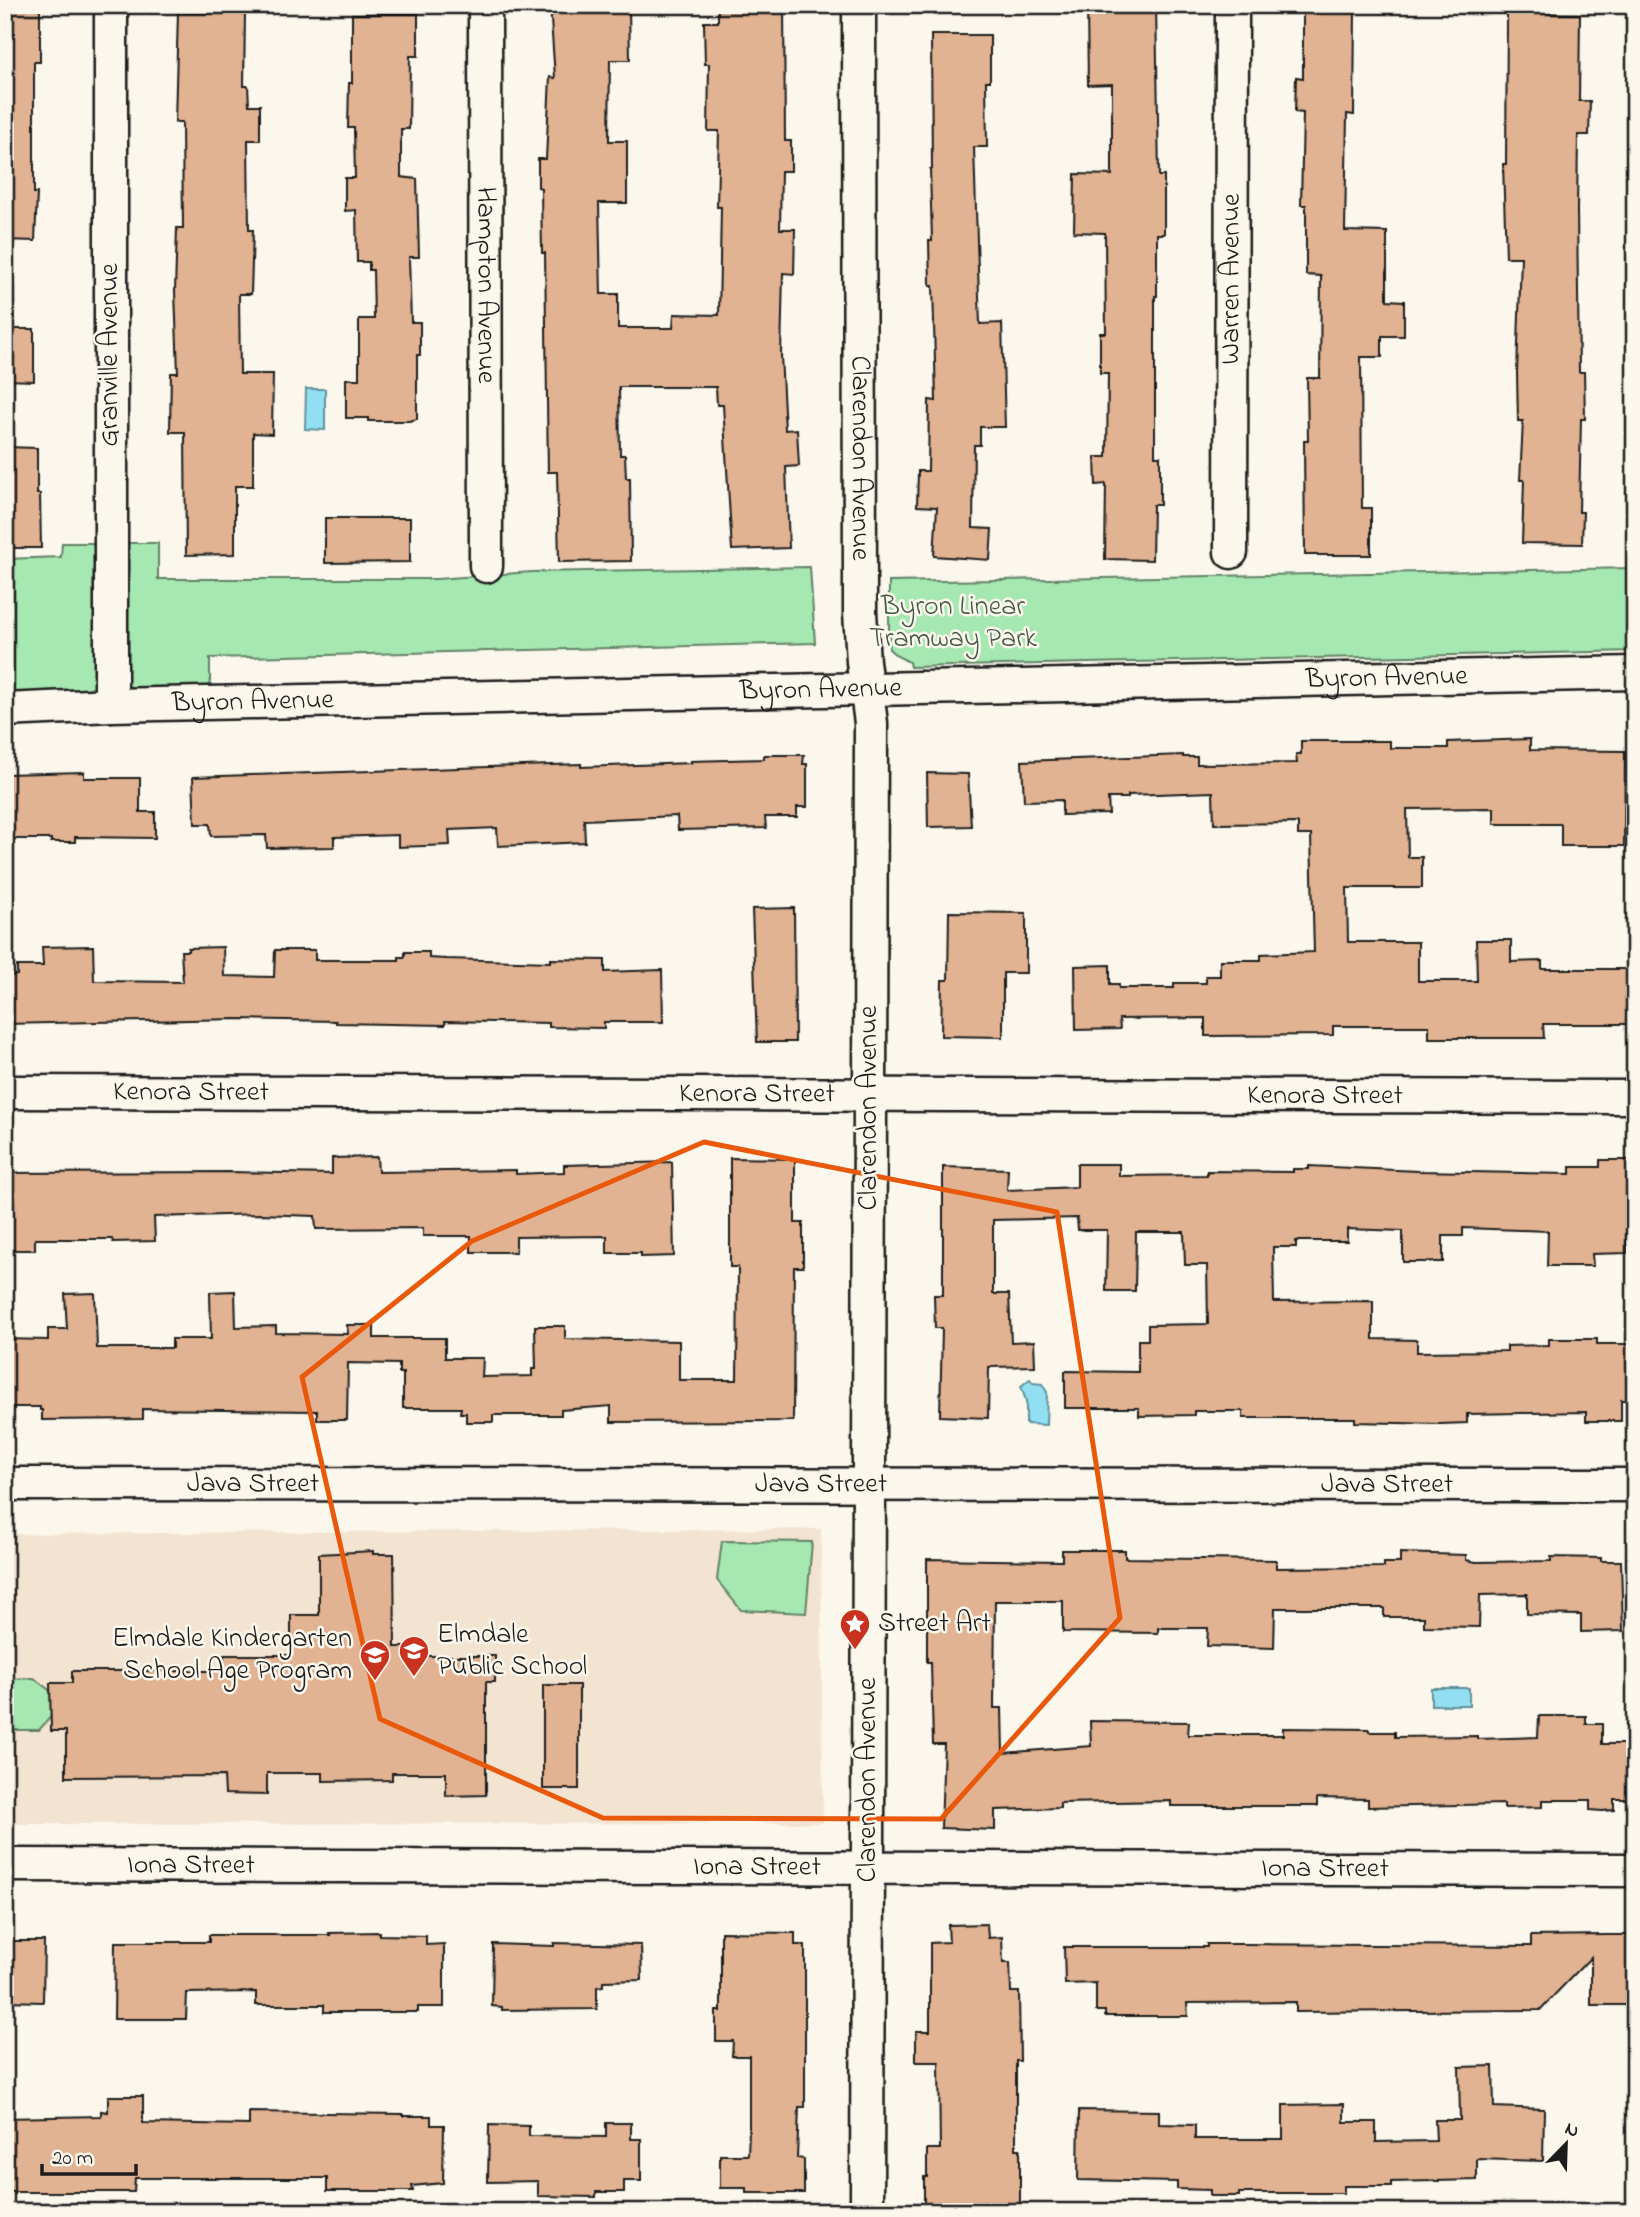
<svg xmlns="http://www.w3.org/2000/svg" width="1640" height="2217" viewBox="0 0 1640 2217" font-family="'Indie Flower',sans-serif">
  <rect width="100%" height="100%" fill="#fbf7ec"/>
  <filter id="ink" filterUnits="userSpaceOnUse"><feTurbulence type="fractalNoise" baseFrequency=".0143" numOctaves="2"/><feDisplacementMap in="SourceGraphic" scale="14" xChannelSelector="R" yChannelSelector="G"/><feConvolveMatrix kernelMatrix="1 2 1 2 8 2 1 2 1" color-interpolation-filters="sRGB"/></filter>
  <g filter="url(#ink)">
    <polygon fill="#f3e3d1" points="821,1529 823,1823 5,1824 5,1534"/>
    <g fill="#a6e8b1" stroke="#618266" stroke-width="2">
      <polygon points="62,543 158,543 158,579 436,579 532,572 810,567 815,643 210,658 210,690 5,696 5,559 61,557"/>
      <polygon points="1635,568 1635,651 910,667 909,662 897,656 889,649 889,582"/>
      <polygon points="722,1541 812,1542 806,1613 741,1610 717,1580"/>
      <polygon points="34,1678 64,1702 39,1730 5,1730 5,1679"/>
    </g>
    <g fill="#91dff1" stroke="#62919c" stroke-width="2">
      <polygon points="306,389 325,389 325,430 305,429"/>
      <polygon points="1030,1379 1033,1383 1042,1384 1047,1392 1046,1425 1026,1424 1026,1401 1021,1386"/>
      <rect x="1431" y="1688" width="38" height="17"/>
    </g>
    <g fill="#e1b392" stroke="#1c1c1c" stroke-width="2">
      <polygon points="5,5 40,5 40,62 34,62 34,193 37,193 35,241 5,240"/>
      <polygon points="550,5 629,5 630,60 610,60 609,141 627,141 627,203 599,203 601,294 618,294 618,328 673,328 674,314 719,315 721,207 717,207 719,131 708,131 709,64 705,64 704,22 718,22 718,5 784,5 785,141 791,141 791,171 781,171 780,229 795,229 794,274 783,273 781,355 785,430 797,429 799,466 786,467 789,548 732,550 723,405 717,405 716,387 619,387 620,455 625,455 626,478 630,478 631,561 559,562 557,472 548,472 545,253 542,253 541,188 538,187 538,159 546,159 550,77 555,78"/>
      <polygon points="1087,5 1156,5 1159,176 1164,176 1164,234 1157,234 1157,296 1155,296 1155,456 1160,456 1160,505 1153,505 1152,560 1105,559 1106,484 1096,485 1095,457 1107,457 1108,373 1100,373 1100,333 1106,333 1105,233 1074,232 1075,174 1112,175 1112,84 1088,85"/>
      <polygon points="1303,9 1355,10 1354,115 1347,114 1345,231 1387,232 1387,300 1404,301 1404,336 1382,336 1382,357 1361,357 1362,508 1371,508 1371,555 1305,555 1304,441 1308,441 1307,378 1320,378 1321,276 1306,275 1306,205 1301,205 1303,113 1295,112 1296,77 1303,78"/>
      <polygon points="178,12 245,14 244,86 248,86 249,105 260,105 260,140 248,140 249,230 253,230 251,294 239,294 240,374 273,374 272,434 253,433 253,486 235,486 235,554 186,555 185,432 170,432 171,373 178,373 175,291 177,228 183,228 182,122 175,122"/>
      <polygon points="1507,13 1580,14 1579,101 1590,101 1589,135 1578,135 1577,210 1579,372 1584,372 1585,419 1581,419 1579,512 1583,512 1582,544 1522,543 1524,480 1520,480 1523,421 1518,421 1517,373 1521,257 1506,257 1503,164 1506,164"/>
      <polygon points="352,14 418,14 418,56 410,56 409,129 401,129 401,177 417,179 419,257 409,257 411,322 420,322 420,355 417,355 417,419 409,421 368,421 368,418 346,418 346,379 359,379 359,319 374,319 373,270 369,270 369,262 357,262 356,210 345,211 345,178 355,178 354,128 348,128 349,83 352,83"/>
      <polygon points="931,35 990,35 990,81 986,81 987,147 974,147 977,241 980,324 1002,323 1005,427 980,427 980,445 974,445 973,528 992,529 990,560 934,556 937,507 917,506 918,471 928,471 929,400 936,401 933,285 930,285 929,241 932,241 930,169 932,169"/>
      <polygon points="5,329 34,329 34,381 5,380"/>
      <polygon points="5,447 37,448 37,494 40,494 41,548 10,548 9,535 5,535"/>
      <polygon points="325,518 410,518 410,562 325,563"/>
      <polygon points="1530,739 1530,750 1625,751 1624,846 1561,846 1561,824 1494,824 1494,808 1407,809 1408,857 1422,857 1422,888 1347,888 1348,942 1418,942 1418,981 1477,981 1476,940 1511,940 1511,962 1542,961 1542,969 1635,969 1635,1019 1627,1019 1627,1024 1543,1024 1544,1038 1429,1038 1429,1026 1333,1026 1333,1035 1205,1036 1205,1018 1119,1019 1120,1029 1076,1030 1075,966 1110,965 1110,984 1119,984 1119,988 1174,988 1174,983 1206,983 1206,976 1220,976 1220,960 1261,960 1261,954 1314,952 1311,835 1298,835 1298,823 1214,824 1213,792 1128,795 1128,798 1108,798 1109,814 1062,815 1062,800 1024,801 1022,761 1183,755 1183,757 1197,757 1197,764 1297,763 1296,754 1301,754 1301,741 1390,741 1390,748 1448,748 1448,742"/>
      <polygon points="764,755 804,755 803,764 807,764 807,807 797,807 797,817 765,817 766,828 678,830 677,816 584,820 585,842 498,846 497,828 449,830 450,845 398,847 398,835 334,837 334,847 267,848 266,835 211,836 210,824 195,824 193,777 581,764 581,767 691,763 691,761 764,759"/>
      <polygon points="84,772 84,778 140,778 140,812 155,812 155,838 75,837 75,842 51,842 51,839 11,839 11,831 5,832 5,774"/>
      <polygon points="927,773 968,774 971,826 928,827"/>
      <polygon points="794,908 795,1042 757,1042 752,909"/>
      <polygon points="949,912 1026,913 1026,973 1003,973 1003,1037 941,1036 942,980 948,980"/>
      <polygon points="93,946 94,981 183,982 181,951 188,951 188,948 223,947 224,976 274,977 275,950 315,950 315,960 399,960 399,957 405,957 405,952 429,952 429,958 446,959 550,962 550,959 605,960 605,972 662,970 663,1022 604,1022 604,1028 549,1027 549,1023 445,1021 445,1025 336,1023 336,1021 237,1019 5,1024 5,976 17,975 17,966 43,966 42,947"/>
      <polygon points="377,1157 378,1172 516,1170 516,1174 564,1172 564,1165 672,1162 674,1256 641,1257 641,1253 607,1253 607,1236 516,1237 516,1252 471,1252 471,1236 423,1236 423,1228 316,1229 315,1216 260,1214 154,1217 155,1241 113,1242 112,1239 35,1239 35,1250 11,1250 11,1243 5,1243 5,1173 230,1172 332,1174 332,1158"/>
      <polygon points="730,1158 795,1159 795,1223 803,1223 803,1267 794,1267 793,1421 611,1422 611,1406 561,1410 561,1415 493,1415 493,1422 466,1422 466,1413 460,1413 461,1408 403,1408 403,1373 399,1373 399,1364 348,1363 347,1420 317,1420 317,1411 143,1409 143,1419 42,1420 42,1410 40,1410 40,1407 5,1407 5,1339 48,1340 48,1329 67,1329 65,1294 95,1293 97,1348 172,1348 172,1339 211,1339 210,1292 235,1291 236,1327 276,1326 276,1333 348,1334 347,1325 374,1325 374,1338 445,1338 445,1358 483,1358 482,1377 532,1376 532,1369 536,1369 535,1326 565,1326 565,1339 679,1341 679,1380 737,1380 738,1267 730,1267"/>
      <polygon points="1600,1160 1634,1160 1634,1203 1627,1203 1627,1253 1592,1254 1593,1266 1547,1266 1548,1231 1463,1228 1463,1236 1443,1236 1443,1262 1403,1262 1403,1231 1347,1229 1347,1241 1296,1241 1296,1247 1273,1247 1274,1302 1373,1301 1373,1339 1417,1340 1417,1352 1507,1351 1507,1346 1549,1345 1549,1339 1597,1339 1597,1344 1635,1344 1635,1400 1621,1400 1621,1421 1586,1421 1586,1412 1467,1414 1467,1423 1441,1424 1355,1422 1355,1418 1243,1418 1243,1411 1194,1411 1194,1415 1139,1416 1139,1408 1065,1408 1065,1371 1138,1372 1138,1340 1148,1340 1148,1325 1208,1324 1207,1265 1185,1265 1184,1232 1136,1232 1135,1291 1106,1291 1107,1230 1078,1230 1077,1218 993,1220 993,1294 1009,1294 1011,1342 1034,1341 1035,1366 989,1367 988,1418 940,1416 942,1328 935,1328 934,1295 943,1295 943,1167 1008,1169 1007,1190 1077,1187 1077,1164 1119,1164 1119,1176 1207,1175 1207,1171 1293,1172 1293,1169 1309,1169 1309,1166 1418,1171 1570,1174 1570,1167 1600,1167"/>
      <polygon points="1062,1550 1125,1550 1125,1558 1276,1560 1276,1568 1384,1567 1384,1563 1400,1563 1400,1553 1466,1555 1466,1560 1476,1562 1551,1561 1551,1557 1601,1558 1601,1561 1621,1561 1623,1631 1581,1632 1581,1615 1527,1614 1527,1594 1480,1595 1479,1627 1424,1626 1424,1617 1384,1617 1384,1608 1275,1608 1274,1648 1207,1646 1208,1628 1158,1628 1158,1633 1063,1632 1063,1601 995,1601 994,1708 1002,1708 1003,1753 1091,1746 1090,1721 1189,1722 1188,1735 1283,1735 1283,1728 1369,1729 1369,1732 1395,1732 1395,1737 1477,1736 1477,1739 1538,1737 1539,1716 1586,1716 1586,1724 1602,1724 1602,1744 1629,1744 1630,1799 1614,1799 1614,1810 1602,1811 1590,1810 1590,1800 1542,1800 1542,1807 1504,1808 1504,1804 1368,1807 1368,1799 1317,1798 1317,1806 1171,1806 1171,1801 1060,1803 1060,1808 995,1810 995,1830 941,1828 944,1744 933,1744 931,1662 927,1662 927,1559 1062,1561"/>
      <polygon points="373,1551 373,1554 394,1554 395,1647 409,1647 409,1656 495,1656 495,1682 486,1682 486,1795 446,1796 446,1773 392,1773 392,1780 323,1781 323,1773 267,1773 267,1795 225,1794 224,1776 66,1777 66,1731 51,1731 50,1683 72,1683 72,1671 224,1671 224,1655 291,1655 291,1615 319,1615 319,1554"/>
      <rect x="543" y="1685" width="36" height="104"/>
      <polygon points="987,1924 988,1938 1002,1937 1003,1963 1010,1963 1011,1992 1019,1992 1020,2061 1016,2061 1016,2149 1020,2149 1020,2212 924,2212 924,2177 927,2177 927,2149 940,2149 939,2062 916,2062 916,2031 930,2031 930,1943 949,1942 948,1925"/>
      <polygon points="379,1932 379,1935 426,1936 426,1945 444,1944 444,2007 418,2007 418,2012 324,2012 324,2005 256,2005 256,1992 187,1993 186,2019 114,2019 115,1942 209,1942 209,1935 330,1935 329,1933"/>
      <polygon points="721,1932 795,1933 795,1945 805,1945 805,2107 799,2107 797,2158 804,2159 804,2193 746,2193 746,2188 720,2188 720,2155 748,2155 749,2130 749,2056 732,2056 733,2041 716,2041 716,2011 721,2011"/>
      <polygon points="1606,1935 1635,1935 1635,2005 1591,2005 1591,1957 1540,2010 1296,2012 1296,2002 1187,2003 1188,2016 1105,2016 1105,2011 1096,2011 1096,1983 1065,1984 1064,1947 1207,1947 1207,1944 1243,1944 1531,1946 1531,1936"/>
      <polygon points="5,1941 44,1941 43,2002 5,2001"/>
      <polygon points="554,1943 641,1945 642,1980 603,1981 603,1986 597,1987 597,2009 502,2010 502,2007 492,2006 493,1944 554,1946"/>
      <polygon points="1493,2066 1494,2107 1544,2109 1543,2161 1477,2159 1477,2180 1391,2182 1391,2186 1344,2186 1344,2193 1239,2193 1239,2196 1210,2196 1210,2190 1177,2189 1177,2182 1078,2180 1079,2110 1159,2111 1159,2124 1195,2125 1195,2139 1283,2139 1283,2105 1344,2104 1344,2122 1376,2122 1376,2142 1436,2141 1435,2120 1460,2120 1459,2067"/>
      <polygon points="108,2096 143,2096 143,2123 249,2125 249,2112 403,2114 403,2116 431,2116 431,2125 444,2125 443,2183 412,2186 413,2191 327,2191 327,2178 135,2178 134,2192 5,2192 5,2118 101,2116 101,2111 108,2112"/>
      <polygon points="606,2123 631,2123 631,2139 641,2139 641,2181 624,2181 624,2192 596,2192 596,2197 538,2196 538,2181 488,2182 489,2125 529,2126 529,2136 606,2137"/>
    </g>
    <g fill="none" stroke-linecap="round" stroke-linejoin="round">
      <g stroke="#1c1c1c" stroke-width="37">
        <g id="minor">
          <path id="s1" d="M 485,5 L 486,566"/>
          <path id="s2" d="M 859,5 L 860,612 L 863,662 L 871,723 L 867,2212"/>
          <path id="s3" d="M 1231,552 L 1232,5"/>
          <polyline points="111,705 111,5"/>
          <path id="s4" d="M 5,710 L 111,705 L 1635,673"/>
          <path id="s5" d="M 5,1092 L 1635,1097"/>
          <path id="s6" d="M 5,1484 L 1635,1485"/>
          <path id="s7" d="M 5,1865 L 1635,1870"/>
        </g>
      </g>
      <use href="#minor" stroke="#fbf7ec" stroke-width="32"/>
    </g>
  </g>
  <path fill="none" stroke="#e8590c" stroke-width="5" stroke-linejoin="round" d="M 704,1142 L 1057,1212 L 1120,1618 L 941,1819 L 603,1818 L 380,1719 L 302,1377 L 472,1241 Z"/>
  <defs>
    <g id="sight-pin" transform="scale(1.575)"><path d="M0 17L-7.5 6A9.5 9.5 0 1 1 7.5 6Z" fill="#c8321e" stroke="#fbf7ec"/><path d="M0-6L1.8-2.2L6-1.7L2.9 1.2L3.7 5.4L0 3.3L-3.7 5.4L-2.9 1.2L-6-1.7L-1.8-2.2Z" fill="#fff"/></g>
    <g id="school-pin" transform="scale(1.575)"><path d="M0 17L-7.5 6A9.5 9.5 0 1 1 7.5 6Z" fill="#c8321e" stroke="#fbf7ec"/><path d="M0-5L7-2L0 1L-7-2ZM-4 1L0 2.5L4 1V4Q0 6-4 4Z" fill="#fff"/></g>
  </defs>
  <g fill-rule="evenodd">
    <use href="#sight-pin" x="855" y="1624"/>
    <use href="#school-pin" x="414" y="1651"/>
    <use href="#school-pin" x="375" y="1655"/>
  </g>
  <g text-anchor="middle" dominant-baseline="central" stroke-width="5" stroke-linejoin="round" paint-order="stroke">
    <g font-size="28" fill="#1c1c1c" stroke="#fbf7ec">
      <text stroke="none"><textPath href="#s3" startOffset="273">Warren Avenue</textPath></text>
      <text stroke="none"><textPath href="#s1" startOffset="280">Hampton Avenue</textPath></text>
      <text transform="translate(110 355) rotate(-90)">Granville Avenue</text>
      <text stroke="none"><textPath href="#s2" startOffset="453">Clarendon Avenue</textPath></text>
      <text stroke="none"><textPath href="#s4" startOffset="1382">Byron Avenue</textPath></text>
      <text stroke="none"><textPath href="#s4" startOffset="816">Byron Avenue</textPath></text>
      <text stroke="none"><textPath href="#s4" startOffset="248">Byron Avenue</textPath></text>
      <text stroke="none"><textPath href="#s5" startOffset="186">Kenora Street</textPath></text>
      <text stroke="none"><textPath href="#s5" startOffset="752">Kenora Street</textPath></text>
      <text stroke="none"><textPath href="#s5" startOffset="1320">Kenora Street</textPath></text>
      <text transform="translate(869 1108) rotate(-90)">Clarendon Avenue</text>
      <text stroke="none"><textPath href="#s6" startOffset="248">Java Street</textPath></text>
      <text stroke="none"><textPath href="#s6" startOffset="816">Java Street</textPath></text>
      <text stroke="none"><textPath href="#s6" startOffset="1382">Java Street</textPath></text>
      <text transform="translate(868 1780) rotate(-90)">Clarendon Avenue</text>
      <text stroke="none"><textPath href="#s7" startOffset="186">Iona Street</textPath></text>
      <text stroke="none"><textPath href="#s7" startOffset="752">Iona Street</textPath></text>
      <text stroke="none"><textPath href="#s7" startOffset="1320">Iona Street</textPath></text>
    </g>
    <g font-size="28" fill="#455949" stroke="#fbf7ec">
      <text x="953" y="607">Byron Linear<tspan x="953" dy="32">Tramway Park</tspan></text>
    </g>
    <g font-size="28" fill="#1c1c1c" stroke="#fbf7ec" text-anchor="start">
      <text x="878" y="1624">Street Art</text>
      <text x="437" y="1635">Elmdale<tspan x="437" dy="32">Public School</tspan></text>
      <text x="352" y="1639" text-anchor="end">Elmdale Kindergarten<tspan x="352" dy="32">School Age Program</tspan></text>
    </g>
  </g>
  <rect width="1640" height="2217" fill="none" stroke="#fbf7ec" stroke-width="28"/>
  <rect x="14" y="14" width="1612" height="2189" fill="none" stroke="#1c1c1c" stroke-width="2.5" filter="url(#ink)"/>
  <g transform="translate(1566 2144) rotate(23)" stroke="#fbf7ec" stroke-width="5" paint-order="stroke">
  <path d="M0-5L12 26L0 18L-12 26Z" fill="#1c1c1c"/>
  <text y="-10" font-size="19" font-weight="bold" text-anchor="middle" fill="#1c1c1c">N</text>
  </g>
  <path d="M42 2164v10h94v-10" fill="none" stroke="#1c1c1c" stroke-width="3.5"/>
  <text x="52" y="2164" font-size="21" fill="#1c1c1c" stroke="#fbf7ec" stroke-width="5" paint-order="stroke">20 m</text>
</svg>
